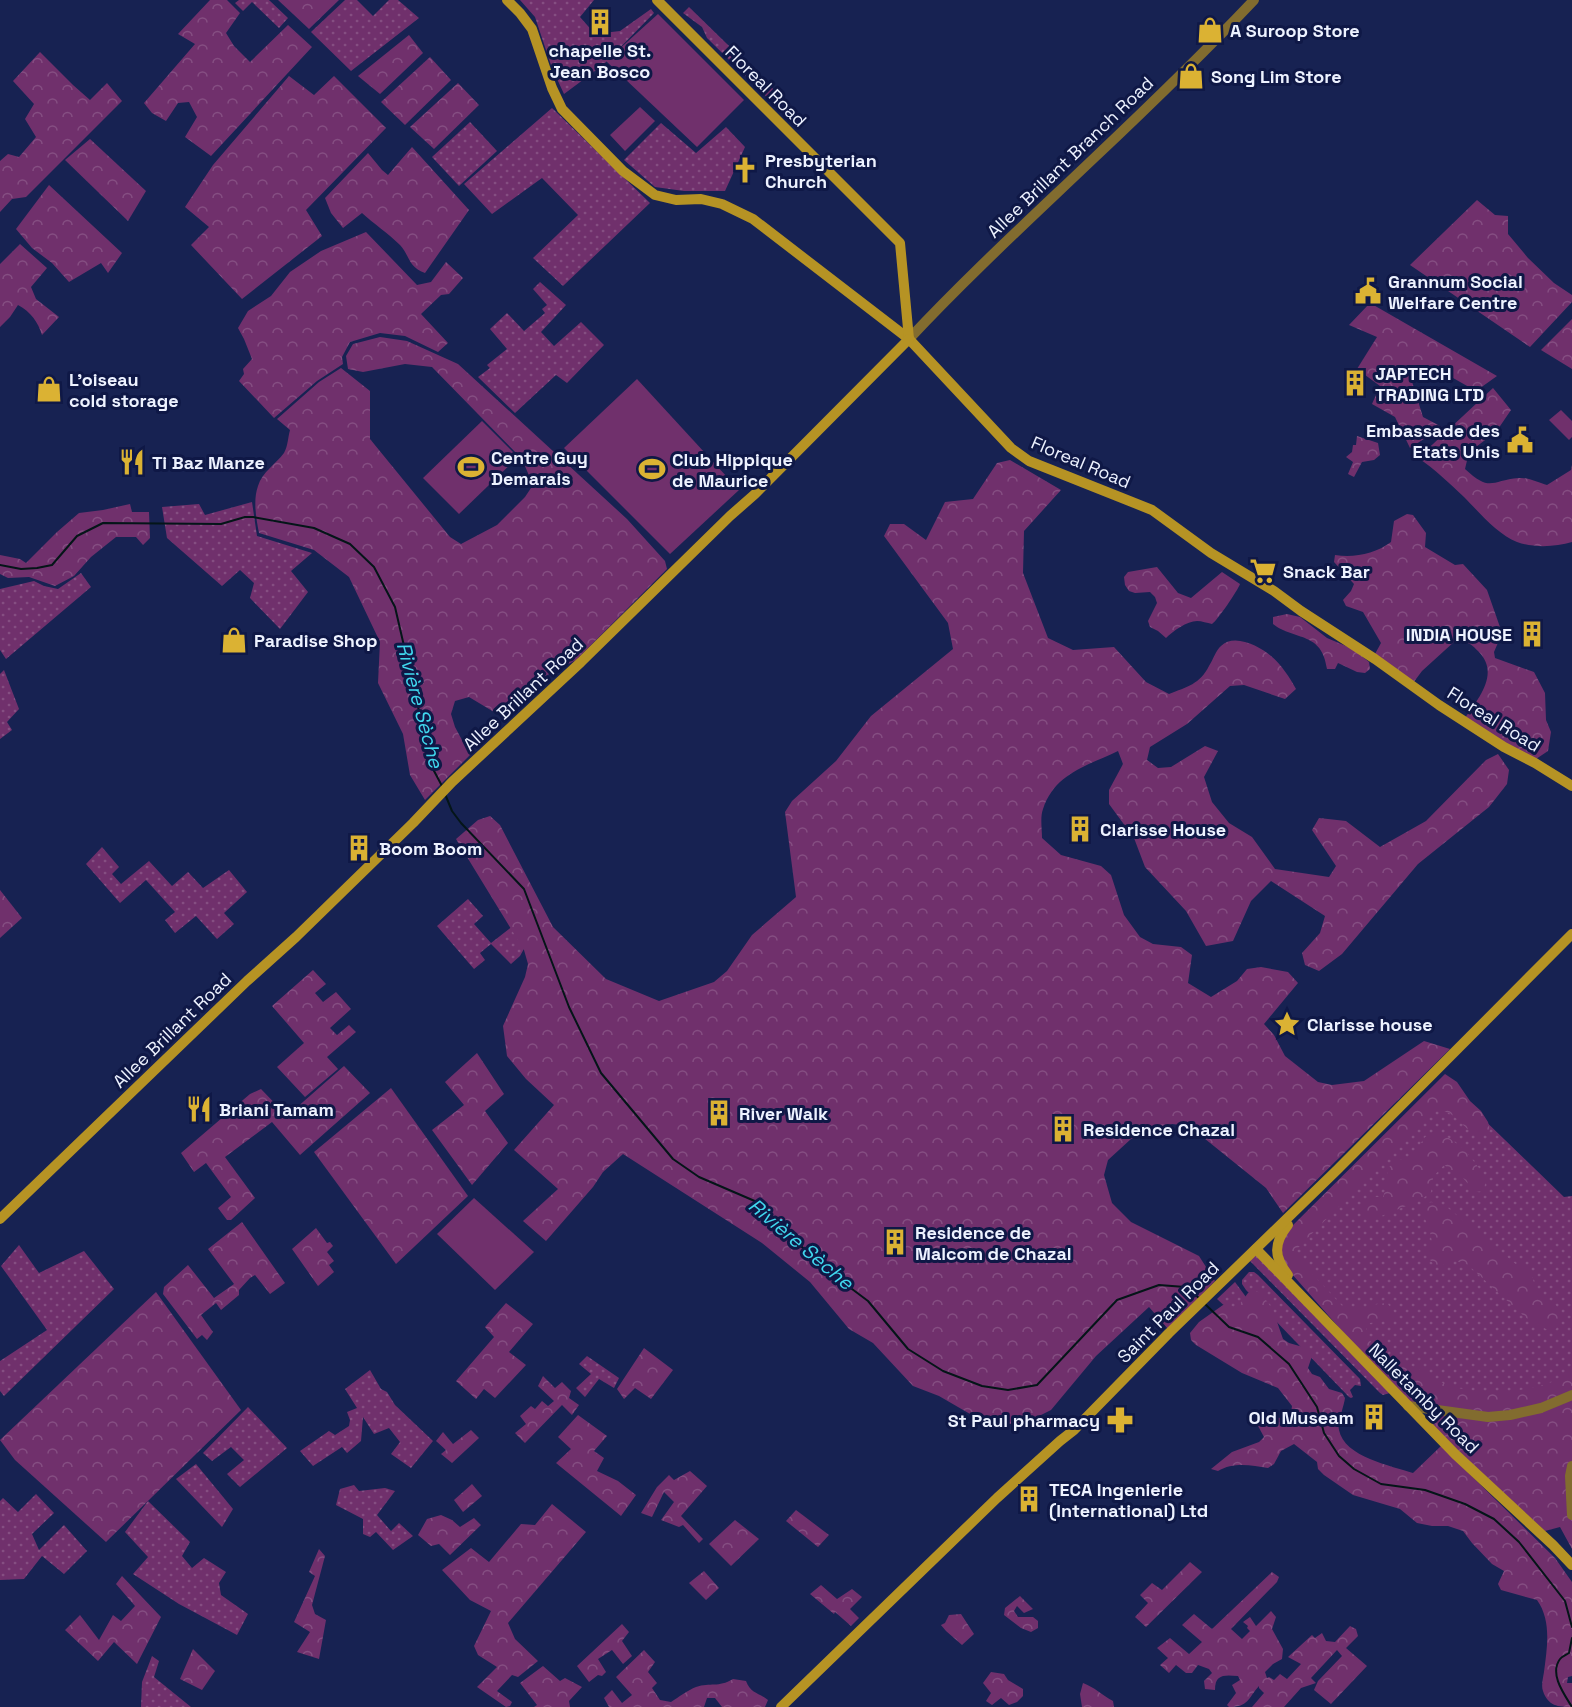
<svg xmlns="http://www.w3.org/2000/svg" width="1572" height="1707" viewBox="0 0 1572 1707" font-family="'Space Grotesk',sans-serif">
  <defs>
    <pattern id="green-dots" width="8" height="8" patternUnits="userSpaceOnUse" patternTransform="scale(1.5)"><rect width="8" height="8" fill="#70306c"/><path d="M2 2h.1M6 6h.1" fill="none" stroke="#854e82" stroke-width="1.8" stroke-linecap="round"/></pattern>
    <pattern id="forest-crowns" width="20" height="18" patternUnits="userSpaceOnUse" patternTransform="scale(1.5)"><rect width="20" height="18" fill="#70306c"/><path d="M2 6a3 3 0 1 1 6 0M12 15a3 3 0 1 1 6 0" fill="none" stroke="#854e82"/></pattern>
  </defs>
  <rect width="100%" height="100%" fill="#172252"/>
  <g fill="url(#green-dots)">
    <polygon points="239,0 269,0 288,18 279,28 252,2 243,11 235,3"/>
    <polygon points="345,0 357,0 373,16 389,0 398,0 419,18 351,71 311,32"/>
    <polygon points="520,0 594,0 580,17 595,34 620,31 651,9 654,13 603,65 564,94 552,68 535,17"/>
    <polygon points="689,7 803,118 803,122 796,126 707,38 702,27 683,13"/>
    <polygon points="552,108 650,203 563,286 533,258 578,215 542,178 492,214 464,184"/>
    <polygon points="470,122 497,151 459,186 432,157"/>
    <polygon points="661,123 696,153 726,127 745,147 725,191 684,191 655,187 624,160"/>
    <polygon points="540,282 566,305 541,332 554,346 581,322 604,345 567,383 556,375 515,413 478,377 490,368 487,365 507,349 490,329 507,313 524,331 545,313 542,309 547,305 533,289"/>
    <polygon points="252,502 257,536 312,553 291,571 308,592 280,629 250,598 254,583 240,570 222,586 167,538 162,507 199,504 205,515"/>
    <polygon points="81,573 91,587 6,659 0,650 0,589 34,581 44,586 58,589"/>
    <polygon points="4,670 19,709 7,722 12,730 0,739 0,674"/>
    <polygon points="102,847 119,867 112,874 121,884 149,861 172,886 188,872 203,888 229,870 247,892 224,913 234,924 217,939 196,916 175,933 165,920 175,912 146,880 120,903 86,864"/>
    <polygon points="468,899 483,916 474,924 491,943 513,926 525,947 520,956 511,964 491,944 480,953 485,960 474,969 437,926"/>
    <polygon points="1446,1083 1564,1197 1572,1196 1572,1387 1553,1395 1406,1394 1286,1263 1290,1240"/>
    <polygon points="19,1245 39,1273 84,1251 114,1289 4,1396 0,1391 0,1361 47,1330 1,1266"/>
    <polygon points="1256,1253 1390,1393 1383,1395 1380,1393 1249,1260"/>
    <polygon points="1249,1272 1254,1272 1258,1275 1360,1379 1361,1386 1355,1385 1350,1390 1353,1397 1351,1398 1349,1397 1246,1290 1242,1284 1242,1280"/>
    <polygon points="1235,1282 1254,1308 1239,1319 1217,1299"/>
    <polygon points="587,1356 619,1378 614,1388 599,1379 585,1397 576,1388 591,1374 579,1364"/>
    <polygon points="370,1370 381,1389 387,1392 395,1405 433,1441 411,1468 391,1454 400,1442 389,1428 374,1434 363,1417 361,1441 347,1453 342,1447 313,1466 300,1451 329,1431 335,1435 349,1426 350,1420 347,1412 357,1408 345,1389"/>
    <polygon points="248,1407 287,1448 240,1487 227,1474 244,1460 231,1447 212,1461 203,1453"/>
    <polygon points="196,1464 233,1509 222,1527 176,1479"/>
    <polygon points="354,1485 359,1491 385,1488 395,1491 377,1515 391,1531 399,1523 413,1536 393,1550 376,1532 370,1537 363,1534 363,1519 336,1505 340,1489"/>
    <polygon points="36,1494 54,1513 32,1534 39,1550 64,1525 87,1551 64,1574 42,1556 24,1579 0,1580 0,1501 3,1498 18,1512"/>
    <polygon points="148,1501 190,1542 182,1556 192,1568 204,1558 226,1572 219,1583 221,1595 248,1614 237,1635 179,1604 133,1574 148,1557 125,1532"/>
    <polygon points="152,1656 159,1661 154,1677 191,1707 141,1707 142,1682"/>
  </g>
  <g fill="url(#forest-crowns)">
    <polygon points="210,0 227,0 240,13 226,33 234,46 250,62 288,25 312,47 211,156 185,137 197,117 189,102 178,103 166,121 152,113 144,103 195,44 178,34"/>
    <polygon points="278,0 339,0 309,29"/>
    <polygon points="409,35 423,53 380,94 358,76"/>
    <polygon points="40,52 73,85 90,100 107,83 122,101 26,197 12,199 0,212 0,161 8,154 19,157 36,137 25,119 34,104 13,81"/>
    <polygon points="430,57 451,80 405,125 381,102"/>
    <polygon points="289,76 314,95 334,76 386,128 306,210 322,236 242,299 191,245 209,227 185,207 213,165"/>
    <polygon points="458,83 479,105 434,149 410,127"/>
    <polygon points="90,139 146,191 128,221 65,160"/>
    <path d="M 412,147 L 469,210 L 425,273 C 408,267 410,256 400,245 C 388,233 374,224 362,213 L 343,228 L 331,213 L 325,198 L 368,153 L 382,170 L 388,175 Z"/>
    <polygon points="49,185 122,253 108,273 101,263 69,282 52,263 32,248 16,229"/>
    <polygon points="1477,200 1495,215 1508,216 1508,234 1528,258 1554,283 1572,295 1572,302 1530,347 1410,265"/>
    <polygon points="366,232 417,285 431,282 446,262 463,278 449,294 441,295 421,314 448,343 438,352 405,336 380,333 350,342 342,357 343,364 317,381 274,418 239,381 244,374 243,369 252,359 244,339 238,328 248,311 271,296 290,272 321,251"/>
    <path d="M 20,244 L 47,268 L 31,287 L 36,299 L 59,317 L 42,335 C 38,322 31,312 18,305 L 10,317 L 0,327 L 0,264 Z"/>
    <polygon points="1370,303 1497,376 1476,391 1446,374 1422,365 1409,372 1423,417 1442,427 1410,448 1395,417 1372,404 1380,386 1357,369 1377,337 1349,325"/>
    <polygon points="1572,319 1572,369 1541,350"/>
    <path d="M 380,337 L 407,341 L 458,364 L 627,519 L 665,561 L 667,569 L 576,660 L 538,680 L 507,710 L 494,712 L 469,697 L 455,701 L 451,714 L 455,727 L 470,755 L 425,800 L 410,775 L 403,734 L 378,683 L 380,642 L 349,577 L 314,550 L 259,533 C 256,518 253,500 258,486 C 262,472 276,464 284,453 C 288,446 288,437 290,430 L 277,419 L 319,382 L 341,368 L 370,391 L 370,439 L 450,537 L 461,544 L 497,525 L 525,497 L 533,485 L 522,459 L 432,367 L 405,364 L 363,372 L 348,369 L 346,356 L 353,344 Z"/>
    <path d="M 1493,388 L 1511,410 L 1496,432 L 1469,452 L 1465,469 C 1491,493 1491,480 1519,478 C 1527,477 1539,483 1547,485 L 1571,470 L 1572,465 L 1572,542 C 1555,547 1534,548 1517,542 C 1498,535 1478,511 1464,497 C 1449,483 1435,469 1418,458 Z"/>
    <polygon points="1357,436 1378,443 1380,455 1374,460 1362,462 1354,477 1348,474 1353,462 1346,457 1352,452 1353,445 1356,445"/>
    <path d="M 1010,460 L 1061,490 L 1024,531 L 1023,573 L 1048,638 L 1073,650 L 1114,647 L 1146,682 L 1169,694 C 1187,687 1200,684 1209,666 C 1213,660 1216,650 1221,646 C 1234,633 1259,646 1271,656 C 1281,664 1290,678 1296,689 L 1285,699 L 1244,685 L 1230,686 L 1187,724 L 1150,747 L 1147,760 L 1158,768 L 1171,767 L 1205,746 L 1218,751 L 1204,777 L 1212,802 L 1229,823 L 1252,837 L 1275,869 L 1329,877 L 1336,866 L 1312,830 L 1319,818 L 1346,821 L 1380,847 L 1426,821 L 1486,760 L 1498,754 L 1509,770 L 1507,784 L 1489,807 L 1418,864 L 1342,954 L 1319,971 L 1305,965 L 1302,953 L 1320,933 L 1325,916 L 1271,881 L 1251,901 L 1233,941 L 1206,946 L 1186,911 L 1145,867 L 1134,838 L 1109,804 L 1109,790 L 1123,764 L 1118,751 C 1087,766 1055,773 1043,809 C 1040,817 1042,829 1042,838 L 1061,855 L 1101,866 L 1111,875 L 1124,915 L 1140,937 L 1153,944 L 1181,947 L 1192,955 L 1188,983 L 1211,997 L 1237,981 L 1247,969 L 1261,967 L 1288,972 L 1298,983 L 1264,1024 L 1274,1035 L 1285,1056 L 1318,1082 L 1332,1085 L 1364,1081 L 1424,1041 L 1450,1049 L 1283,1213 L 1266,1188 L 1189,1126 L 1172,1124 L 1131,1139 L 1108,1160 L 1104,1175 L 1112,1203 L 1131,1222 L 1199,1256 L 1215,1281 L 1168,1329 L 1149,1307 L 1096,1356 L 1051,1410 L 1023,1424 L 1010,1424 L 977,1418 L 939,1396 L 913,1386 L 873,1343 L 849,1329 L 810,1282 L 762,1243 L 623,1154 L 603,1172 L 593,1187 L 546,1241 L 523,1221 L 558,1189 L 514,1150 L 554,1105 L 526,1079 L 507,1056 L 503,1026 L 525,977 L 528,964 L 524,950 L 456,839 L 478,820 L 490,816 L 500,825 L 553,927 L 606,979 L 659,1001 L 714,982 L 727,971 L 752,935 L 796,897 L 785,812 L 792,801 L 836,761 L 871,716 L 953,649 L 948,623 L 884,536 L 890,524 L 904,524 L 926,540 L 945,502 L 973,499 L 997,463 Z"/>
    <polygon points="130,504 132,512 149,512 150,538 143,545 136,537 116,537 91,557 74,576 55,586 29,577 8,578 0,574 0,555 20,559 26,563 57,532 79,513 103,510"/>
    <path d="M 1407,514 L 1413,515 L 1426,533 L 1425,547 L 1455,565 L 1463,564 L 1487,590 L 1501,630 L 1500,638 L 1494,652 L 1495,658 L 1534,672 L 1545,693 L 1546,720 L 1551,732 L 1548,751 L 1536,759 L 1504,747 L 1465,718 C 1478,699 1500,674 1479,652 C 1469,642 1469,642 1455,641 L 1422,671 L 1413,683 L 1375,654 L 1381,643 L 1363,612 L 1346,606 L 1343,600 L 1351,591 L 1354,584 L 1334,562 L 1335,555 C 1354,558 1375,554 1391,542 L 1394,521 Z"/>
    <path d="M 1157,567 L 1178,593 L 1191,598 L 1222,572 L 1240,584 C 1238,590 1217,621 1212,624 C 1207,623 1202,621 1197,621 C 1187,621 1173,631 1166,638 L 1158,631 L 1150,627 L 1148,621 L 1157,603 L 1155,597 L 1150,592 L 1135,593 L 1129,591 L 1125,585 L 1124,577 L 1128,572 Z"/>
    <path d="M 1287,614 L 1300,617 L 1327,638 L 1353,649 L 1369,662 L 1370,669 L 1365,673 L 1357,672 L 1338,663 L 1335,669 L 1327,669 C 1322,631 1295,641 1273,624 L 1273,617 Z"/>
    <polygon points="0,890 22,918 0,938"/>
    <polygon points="313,970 326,984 315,993 323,1002 336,992 351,1009 330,1028 337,1035 349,1025 356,1032 327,1057 338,1069 305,1097 277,1067 304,1043 272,1006"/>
    <polygon points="477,1053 504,1094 485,1111 508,1143 472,1185 432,1130 464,1105 445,1082"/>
    <polygon points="344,1066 370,1093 300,1155 272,1122 225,1157 255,1198 231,1220 227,1220 218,1208 231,1197 206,1163 194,1172 181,1153 250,1094 261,1089 287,1116"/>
    <path d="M 1445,1074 L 1457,1082 L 1470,1101 L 1481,1111 L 1488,1122 L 1490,1130 L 1486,1135 C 1466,1135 1463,1121 1449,1113 C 1445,1111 1439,1110 1435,1109 L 1293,1253 L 1345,1309 L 1361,1309 L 1381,1303 L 1388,1304 L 1396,1315 L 1391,1320 L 1370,1323 L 1366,1329 C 1368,1333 1369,1339 1371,1342 C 1383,1359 1406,1363 1423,1371 C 1431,1374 1436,1380 1443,1383 C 1478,1398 1542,1394 1572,1371 L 1572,1549 L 1560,1527 L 1545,1531 L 1431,1426 L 1428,1410 L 1407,1405 L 1284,1265 L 1281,1246 L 1285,1233 Z"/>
    <polygon points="391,1088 468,1196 396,1264 314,1152"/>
    <polygon points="1438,1130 1464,1149 1486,1177 1484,1191 1475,1192 1463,1178 1444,1165 1433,1177 1431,1192 1421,1200 1369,1221 1362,1208 1371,1197 1383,1197 1387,1185 1388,1168 1396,1161 1411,1157 1425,1137"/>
    <polygon points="1431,1202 1448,1208 1518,1266 1529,1269 1538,1293 1554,1303 1563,1314 1556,1329 1546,1329 1526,1318 1467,1264 1455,1261 1436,1267 1425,1254 1432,1242 1429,1227 1420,1209"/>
    <polygon points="242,1222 285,1283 270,1294 255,1275 250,1278 239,1290 239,1295 221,1310 216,1303 201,1315 213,1332 207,1340 202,1335 197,1339 163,1294 164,1287 188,1265 214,1298 234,1284 208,1249"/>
    <polygon points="316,1228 327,1243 330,1242 333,1246 327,1252 334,1261 329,1265 334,1272 318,1286 292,1249"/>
    <path d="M 1255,1291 L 1261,1293 L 1273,1310 L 1283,1339 L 1289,1343 L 1310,1349 L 1312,1356 L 1308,1368 L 1312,1374 L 1320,1377 L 1329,1389 L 1342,1393 L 1345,1398 C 1344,1406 1337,1424 1339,1430 C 1344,1457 1392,1466 1413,1473 L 1441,1446 L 1555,1558 L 1572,1582 L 1572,1676 L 1568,1677 L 1567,1683 L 1572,1683 L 1572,1707 C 1558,1707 1548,1706 1543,1691 C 1541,1686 1543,1678 1544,1672 C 1547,1648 1552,1621 1537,1600 L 1501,1590 L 1498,1584 L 1504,1571 L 1492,1564 L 1472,1543 L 1463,1531 L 1448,1526 L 1432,1526 L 1417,1523 L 1400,1509 L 1353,1495 L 1324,1475 L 1318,1469 L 1317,1462 L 1294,1444 L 1281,1451 L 1274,1464 L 1268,1468 C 1251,1465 1233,1462 1218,1471 L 1211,1469 L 1232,1452 L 1259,1442 L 1264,1437 L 1257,1424 L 1259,1417 L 1287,1418 L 1291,1413 L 1292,1406 L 1278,1388 L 1242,1373 L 1196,1345 L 1191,1340 L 1190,1333 L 1199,1322 L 1223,1305 L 1230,1305 L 1236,1309 L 1248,1293 Z"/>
    <polygon points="156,1292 241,1410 106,1542 15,1460 0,1440"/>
    <polygon points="506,1303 533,1324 509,1352 526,1365 495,1398 484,1389 476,1399 456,1381 494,1337 485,1327"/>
    <polygon points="644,1348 673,1370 651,1399 635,1388 624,1399 617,1389"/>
    <polygon points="543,1376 555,1388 562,1382 571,1391 569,1398 579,1405 572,1415 562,1405 525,1443 515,1433 526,1424 520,1416 531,1406 535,1409 542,1401 548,1406 554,1401 538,1386"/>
    <polygon points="578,1415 607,1436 594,1451 604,1458 597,1471 618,1481 636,1495 621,1516 556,1463 571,1449 558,1437"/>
    <polygon points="471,1430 479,1438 452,1463 441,1454 446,1450 436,1441 443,1432 453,1444"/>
    <polygon points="690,1471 707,1486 681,1516 703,1539 699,1543 683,1525 679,1527 661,1520 674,1502 664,1492 652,1517 641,1513 657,1487 669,1475 674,1480"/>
    <polygon points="472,1484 482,1496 463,1512 454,1500"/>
    <polygon points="552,1504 586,1532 508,1623 515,1639 538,1661 518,1677 512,1675 497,1691 512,1702 510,1706 506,1707 477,1687 497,1667 478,1655 474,1646 491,1611 470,1600 442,1570 471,1548 489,1562 521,1524 535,1525"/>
    <polygon points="796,1510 829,1535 818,1547 786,1521"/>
    <polygon points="441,1515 452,1520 460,1527 474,1518 481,1525 450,1555 439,1544 431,1546 418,1535 427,1519"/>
    <polygon points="735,1520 759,1539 731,1566 709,1544"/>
    <polygon points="319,1549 325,1556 312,1605 315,1614 326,1620 319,1659 297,1652 310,1632 294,1622 315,1576 309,1572"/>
    <polygon points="1190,1562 1202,1572 1146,1627 1135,1617 1148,1603 1140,1595 1152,1583 1162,1590"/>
    <polygon points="704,1571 719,1588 706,1600 689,1583"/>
    <path d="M 1272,1572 L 1279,1577 L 1277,1582 L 1231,1629 L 1242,1639 L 1250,1631 L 1247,1628 L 1248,1626 L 1243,1622 L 1250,1617 L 1256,1626 L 1271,1611 L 1276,1617 L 1272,1629 L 1283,1649 L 1282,1659 L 1273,1664 L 1265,1672 L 1267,1678 L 1269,1677 L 1274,1680 L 1280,1674 L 1287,1679 L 1301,1664 L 1288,1657 L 1312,1635 L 1315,1638 L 1322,1633 L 1326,1641 L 1335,1642 L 1350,1626 L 1356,1629 L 1358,1636 L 1346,1648 L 1367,1666 L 1331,1704 L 1314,1690 L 1318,1681 L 1342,1656 L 1337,1650 L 1311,1678 L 1316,1683 L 1301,1688 L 1284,1707 L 1252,1707 L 1264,1693 L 1259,1688 L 1259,1686 C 1248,1698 1249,1707 1229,1707 L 1227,1705 L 1236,1693 L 1232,1685 L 1240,1680 L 1238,1676 C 1224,1675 1215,1674 1215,1690 L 1205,1689 L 1204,1681 L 1212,1673 L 1209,1669 L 1198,1665 L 1192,1673 L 1186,1673 L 1176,1665 L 1169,1673 L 1160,1665 L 1168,1658 L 1157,1648 L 1170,1638 L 1189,1654 L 1202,1642 L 1182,1625 L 1194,1614 L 1212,1629 Z"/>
    <polygon points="122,1576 161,1617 137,1664 114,1642 98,1661 65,1630 80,1615 99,1640 113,1615 121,1621 135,1606 116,1584"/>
    <polygon points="821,1585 837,1599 852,1589 862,1597 850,1609 859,1618 851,1626 835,1612 834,1614 810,1594"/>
    <polygon points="1020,1596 1033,1609 1024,1613 1017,1606 1014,1611 1018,1617 1033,1617 1038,1621 1038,1628 1031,1632 1021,1628 1004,1615 1005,1608"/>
    <polygon points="961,1614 974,1634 962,1645 946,1631 941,1625 945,1623 949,1615"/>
    <polygon points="622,1624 629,1632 622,1641 632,1656 623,1664 612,1650 598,1659 606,1672 602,1676 598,1675 589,1682 577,1666"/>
    <polygon points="193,1649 215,1671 202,1690 180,1679"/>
    <path d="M 644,1650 L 655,1662 L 648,1672 L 657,1683 L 652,1688 L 660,1700 L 671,1702 C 679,1697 688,1690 696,1687 C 711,1682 718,1688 733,1679 L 746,1681 C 751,1694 758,1692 768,1700 L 765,1707 L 722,1707 L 715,1698 L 707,1698 L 704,1707 L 609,1707 L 604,1698 L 612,1690 L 622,1703 L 632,1695 L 616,1677 Z"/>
    <polygon points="543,1666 560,1681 565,1678 582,1687 569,1701 570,1707 534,1707 537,1705 520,1683"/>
    <polygon points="991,1672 1004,1674 1008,1680 1023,1689 1023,1696 1017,1702 1009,1705 1001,1698 992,1705 986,1701 991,1693 983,1683"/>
    <path d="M 1083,1683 C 1094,1687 1102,1695 1113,1701 L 1114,1707 L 1082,1707 L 1080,1694 Z"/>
  </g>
  <g fill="#70306c">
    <polygon points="658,14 744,100 697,147 606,61"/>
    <polygon points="640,107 655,121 625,151 610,135"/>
    <polygon points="637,379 739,490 670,554 564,448"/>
    <polygon points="1561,410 1572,421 1572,437 1569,440 1549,420"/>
    <polygon points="482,421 518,457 459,514 423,478"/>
    <polygon points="474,1198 534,1252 495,1290 437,1234"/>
  </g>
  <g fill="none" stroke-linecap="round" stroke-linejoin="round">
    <g stroke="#041518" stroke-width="2">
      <polyline points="0,565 21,569 37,568 52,565 77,536 103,523 221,524 245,517 253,517 314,528 350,544 374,567 395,607 428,750 433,769 442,786"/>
      <polyline points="445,794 452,811 461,823 524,889 569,1007 601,1073 673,1159 699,1177 757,1202 811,1256 840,1280 868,1301 908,1349 943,1371 982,1386 1008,1390 1037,1385 1117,1300 1159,1285 1185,1287 1199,1298"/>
      <polyline points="1205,1304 1229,1327 1258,1337 1289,1364 1317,1407 1324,1433 1339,1456 1354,1469 1381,1484 1425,1490 1465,1504 1494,1519 1519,1542 1565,1601 1572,1627"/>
      <path d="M 1572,1707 C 1564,1694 1549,1674 1560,1659 C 1562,1656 1566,1655 1569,1653 L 1572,1638"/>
    </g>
    <g stroke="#826c2f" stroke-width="10">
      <path d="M 909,339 C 967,277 1030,219 1092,160 C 1147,108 1202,55 1254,0"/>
      <polyline points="1408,1406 1488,1417 1510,1415 1541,1408 1572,1395"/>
      <polyline points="1572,1466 1570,1476 1572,1515"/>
    </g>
    <g stroke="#b69324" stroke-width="10">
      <polyline points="507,0 520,13 532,29 552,88 562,109 623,171 655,195 676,200 701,199 722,204 753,219 909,339 1011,448 1029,461 1152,510 1211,553 1274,591 1301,611 1375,659 1439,705 1504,747 1535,763 1572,786"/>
      <polyline points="657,0 900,243 909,339"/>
      <polyline points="0,1219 247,981 296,937 413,823 452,782 581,662 730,516 755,494 909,339"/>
      <path d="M 1288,1225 C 1273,1244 1274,1257 1288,1275"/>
      <polyline points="1256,1249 1455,1454 1553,1545 1572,1565"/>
      <polyline points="781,1707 997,1498 1060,1441 1074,1430 1169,1333 1337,1170 1572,934"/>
    </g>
  </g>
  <defs>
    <g id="building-bare" transform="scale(2.07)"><path d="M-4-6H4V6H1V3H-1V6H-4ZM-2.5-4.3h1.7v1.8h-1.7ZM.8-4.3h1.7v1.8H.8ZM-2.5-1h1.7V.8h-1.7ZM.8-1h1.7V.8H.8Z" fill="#dbb233" stroke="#0f1846" stroke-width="2.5" paint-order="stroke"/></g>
    <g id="shop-bare" transform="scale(2.07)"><path d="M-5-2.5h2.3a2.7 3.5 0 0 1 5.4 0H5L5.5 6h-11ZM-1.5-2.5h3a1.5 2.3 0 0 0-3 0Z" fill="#dbb233" stroke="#0f1846" stroke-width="2.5" paint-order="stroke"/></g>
    <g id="church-bare" transform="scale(2.07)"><path d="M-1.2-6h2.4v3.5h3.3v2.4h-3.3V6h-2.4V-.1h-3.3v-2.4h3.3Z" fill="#dbb233" stroke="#0f1846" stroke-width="2.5" paint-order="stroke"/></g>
    <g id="civic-bare" transform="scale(2.07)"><path d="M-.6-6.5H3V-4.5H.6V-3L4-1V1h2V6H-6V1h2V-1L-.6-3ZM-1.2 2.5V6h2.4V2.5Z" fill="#dbb233" stroke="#0f1846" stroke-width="2.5" paint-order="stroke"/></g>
    <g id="restaurant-bare" transform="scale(2.07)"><path d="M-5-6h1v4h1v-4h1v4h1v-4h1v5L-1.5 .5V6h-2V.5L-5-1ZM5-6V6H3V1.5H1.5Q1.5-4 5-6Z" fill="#dbb233" stroke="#0f1846" stroke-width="2.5" paint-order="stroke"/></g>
    <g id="stadium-bare" transform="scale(2.07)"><path d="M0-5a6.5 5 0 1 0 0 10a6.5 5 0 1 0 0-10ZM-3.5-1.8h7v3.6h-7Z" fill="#dbb233" stroke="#0f1846" stroke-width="2.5" paint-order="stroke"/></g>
    <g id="supermarket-bare" transform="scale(2.07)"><path d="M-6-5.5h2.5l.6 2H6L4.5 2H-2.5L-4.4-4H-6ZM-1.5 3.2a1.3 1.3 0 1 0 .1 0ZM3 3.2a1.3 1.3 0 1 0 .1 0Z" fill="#dbb233" stroke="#0f1846" stroke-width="2.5" paint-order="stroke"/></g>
    <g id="sight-bare" transform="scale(2.07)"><path d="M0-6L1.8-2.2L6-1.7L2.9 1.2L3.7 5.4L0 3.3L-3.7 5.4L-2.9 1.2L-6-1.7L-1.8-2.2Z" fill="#dbb233" stroke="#0f1846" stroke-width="2.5" paint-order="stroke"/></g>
    <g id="pharmacy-bare" transform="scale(2.07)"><path d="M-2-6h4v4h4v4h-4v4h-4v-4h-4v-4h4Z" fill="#dbb233" stroke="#0f1846" stroke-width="2.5" paint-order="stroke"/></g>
  </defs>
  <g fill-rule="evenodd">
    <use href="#building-bare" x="600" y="22"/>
    <use href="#shop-bare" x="1210" y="30"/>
    <use href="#shop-bare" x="1191" y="76"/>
    <use href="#church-bare" x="745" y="170"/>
    <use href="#civic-bare" x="1368" y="291"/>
    <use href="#building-bare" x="1355" y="383"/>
    <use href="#shop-bare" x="49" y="389"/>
    <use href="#civic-bare" x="1520" y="440"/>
    <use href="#restaurant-bare" x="132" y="462"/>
    <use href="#stadium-bare" x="471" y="467"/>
    <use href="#stadium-bare" x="652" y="469"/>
    <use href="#supermarket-bare" x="1263" y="571"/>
    <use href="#building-bare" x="1532" y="634"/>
    <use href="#shop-bare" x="234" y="640"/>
    <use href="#building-bare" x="1080" y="829"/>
    <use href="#building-bare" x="359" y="848"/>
    <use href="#sight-bare" x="1287" y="1024"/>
    <use href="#restaurant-bare" x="199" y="1109"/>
    <use href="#building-bare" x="719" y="1113"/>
    <use href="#building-bare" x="1063" y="1129"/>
    <use href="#building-bare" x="895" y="1242"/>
    <use href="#building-bare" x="1374" y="1417"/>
    <use href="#pharmacy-bare" x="1120" y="1420"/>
    <use href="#building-bare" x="1029" y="1499"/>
  </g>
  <g text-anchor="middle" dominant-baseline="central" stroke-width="6" stroke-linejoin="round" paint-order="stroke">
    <g font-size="18" font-weight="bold" fill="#edf2ff" stroke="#0f1846" text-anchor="start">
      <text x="1230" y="30">A Suroop Store</text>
      <text x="600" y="50" text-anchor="middle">chapelle St.<tspan x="600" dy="21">Jean Bosco</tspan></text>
      <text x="1211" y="76">Song Lim Store</text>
      <text x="765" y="160">Presbyterian<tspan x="765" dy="21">Church</tspan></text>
      <text x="1388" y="281">Grannum Social<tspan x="1388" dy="21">Welfare Centre</tspan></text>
      <text x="1375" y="373">JAPTECH<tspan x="1375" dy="21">TRADING LTD</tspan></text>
      <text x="69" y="379">L'oiseau<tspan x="69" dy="21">cold storage</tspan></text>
      <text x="1500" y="430" text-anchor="end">Embassade des<tspan x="1500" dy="21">Etats Unis</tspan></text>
      <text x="491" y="457">Centre Guy<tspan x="491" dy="21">Demarais</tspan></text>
      <text x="672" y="459">Club Hippique<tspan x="672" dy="21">de Maurice</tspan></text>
      <text x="152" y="462">Ti Baz Manze</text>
      <text x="1283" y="571">Snack Bar</text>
      <text x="1512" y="634" text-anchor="end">INDIA HOUSE</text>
      <text x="254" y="640">Paradise Shop</text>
      <text x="1100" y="829">Clarisse House</text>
      <text x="379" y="848">Boom Boom</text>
      <text x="1307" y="1024">Clarisse house</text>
      <text x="219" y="1109">Briani Tamam</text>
      <text x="739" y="1113">River Walk</text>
      <text x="1083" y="1129">Residence Chazal</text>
      <text x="915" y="1232">Residence de<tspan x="915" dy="21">Malcom de Chazal</tspan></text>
      <text x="1354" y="1417" text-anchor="end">Old Museam</text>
      <text x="1100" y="1420" text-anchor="end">St Paul pharmacy</text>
      <text x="1049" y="1489">TECA Ingenierie<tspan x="1049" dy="21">(International) Ltd</tspan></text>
    </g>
    <g font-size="18" fill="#edf2ff" stroke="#0f1846">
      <text transform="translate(766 86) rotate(45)">Floreal Road</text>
      <text transform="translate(1070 157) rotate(-44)">Allee Brillant Branch Road</text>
      <text transform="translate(1081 462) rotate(23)">Floreal Road</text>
      <text transform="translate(523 694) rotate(-43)">Allee Brillant Road</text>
      <text transform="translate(1494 719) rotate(32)">Floreal Road</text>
      <text transform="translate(172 1030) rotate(-44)">Allee Brillant Road</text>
      <text transform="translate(1168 1312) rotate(-45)">Saint Paul Road</text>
      <text transform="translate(1424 1398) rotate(45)">Nalletamby Road</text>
    </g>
    <g font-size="20" font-style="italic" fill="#40d7ee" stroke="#0f1846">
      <text transform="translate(420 705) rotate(75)">Rivière Sèche</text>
      <text transform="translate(801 1244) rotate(40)">Rivière Sèche</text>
    </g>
  </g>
</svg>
